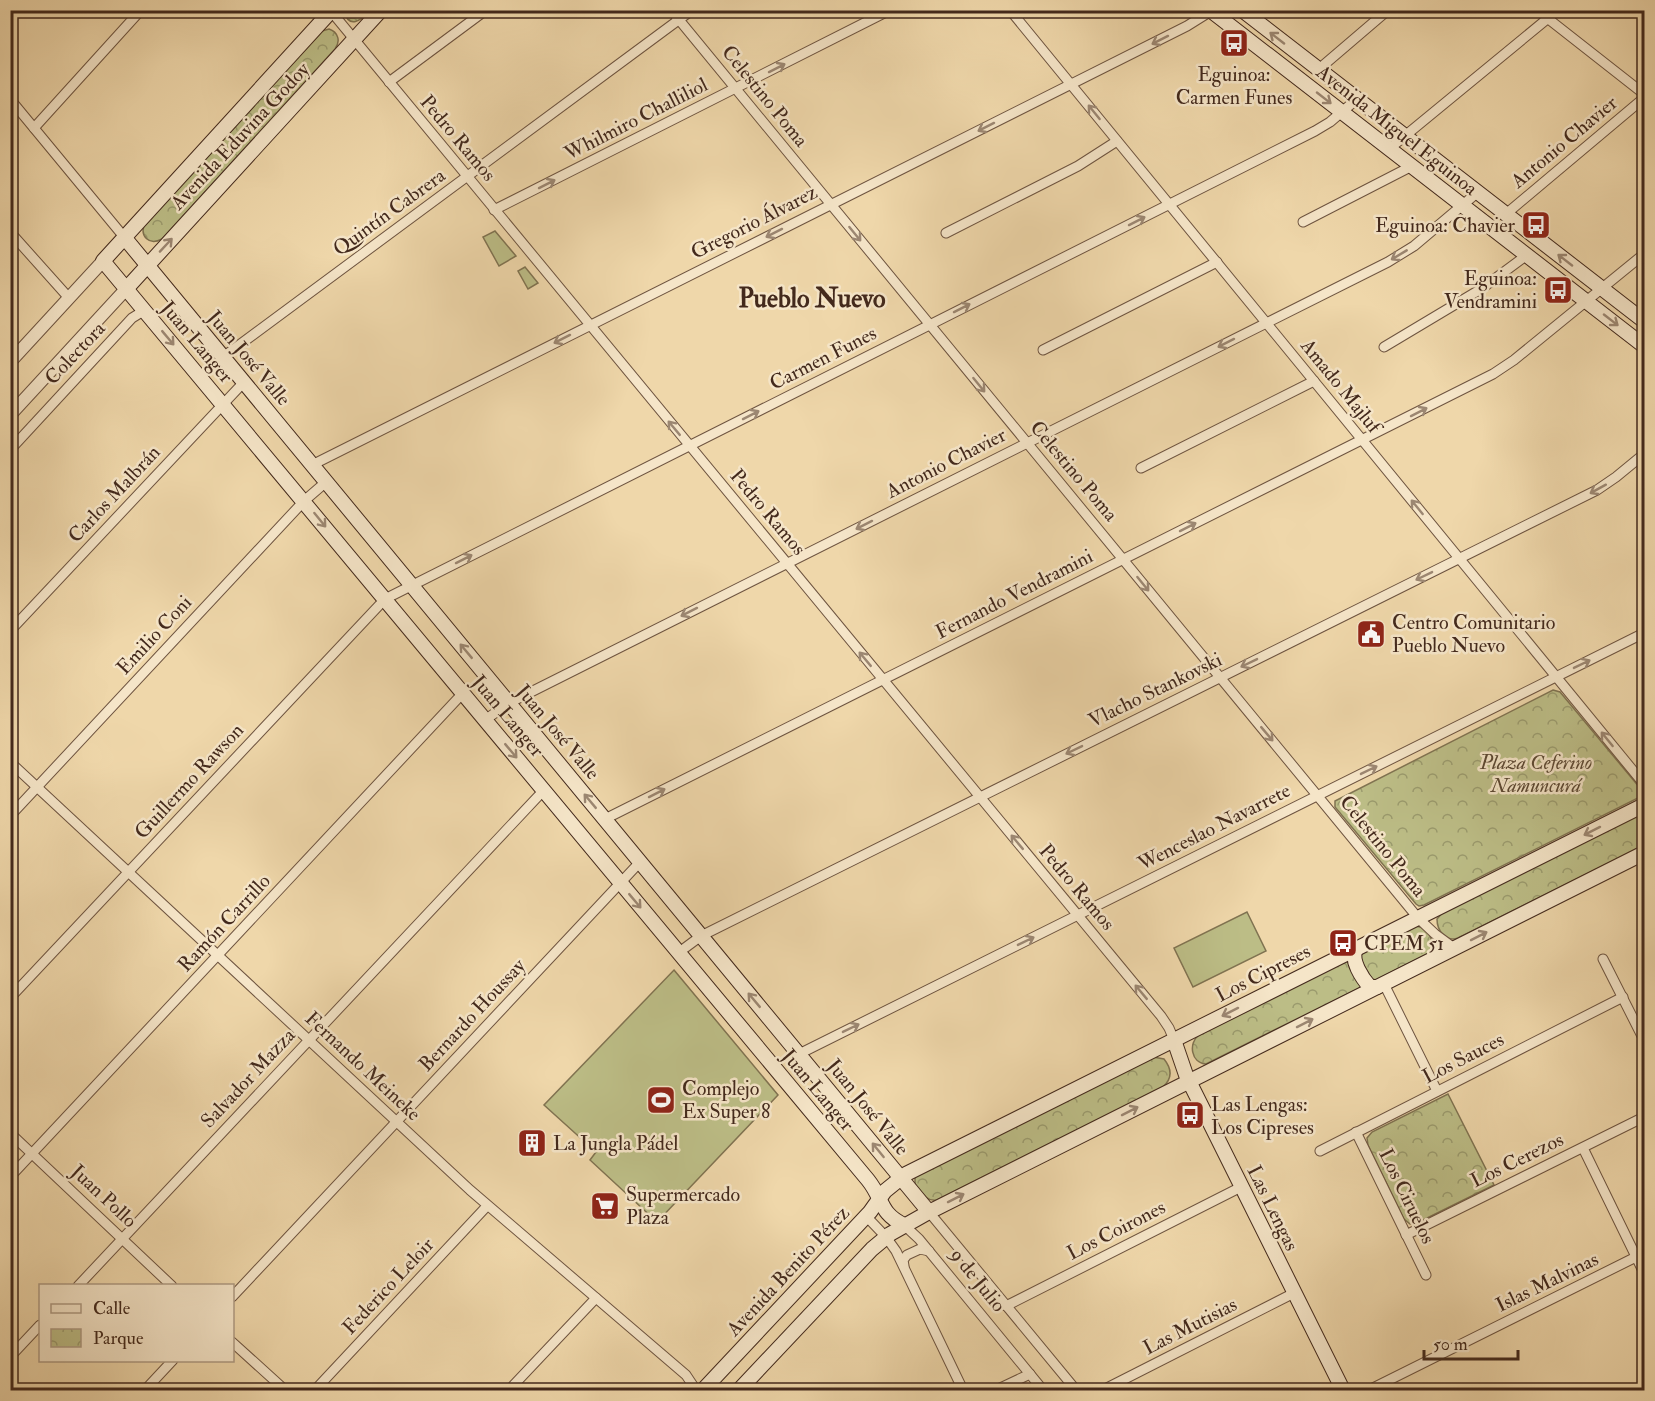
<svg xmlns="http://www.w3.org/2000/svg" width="1655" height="1401" viewBox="0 0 1655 1401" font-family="'IM FELL Double Pica',serif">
  <defs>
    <pattern id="park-crowns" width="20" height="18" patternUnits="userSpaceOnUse" patternTransform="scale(1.5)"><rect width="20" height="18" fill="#bcbd86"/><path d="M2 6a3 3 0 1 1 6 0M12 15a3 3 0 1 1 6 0" fill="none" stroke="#9a9a6d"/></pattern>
  </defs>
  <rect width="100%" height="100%" fill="#efd7aa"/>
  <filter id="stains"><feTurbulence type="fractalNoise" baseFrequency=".00333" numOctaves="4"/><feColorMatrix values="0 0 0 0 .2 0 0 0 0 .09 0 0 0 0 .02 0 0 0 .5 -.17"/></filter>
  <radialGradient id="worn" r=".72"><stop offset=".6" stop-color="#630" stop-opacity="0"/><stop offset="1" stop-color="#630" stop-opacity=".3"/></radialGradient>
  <g fill="#bcbd86" stroke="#807351" stroke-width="1.5">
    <polygon points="495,231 516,256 499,266 483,237"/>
    <polygon points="525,267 538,283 528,289 518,271"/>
    <polygon points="1247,912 1266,951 1193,987 1174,948"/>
    <polygon points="674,970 778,1095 657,1222 590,1160 596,1152 544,1105"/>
  </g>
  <g fill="url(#park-crowns)" stroke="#807351" stroke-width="1.5">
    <path d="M 344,11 L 344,10 L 370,11 C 361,20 349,30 344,11 Z"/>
    <path d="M 329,29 C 338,32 341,41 335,49 L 162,239 C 149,246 139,236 145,223 L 322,31 Z"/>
    <polygon points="1553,690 1560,692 1640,788 1641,795 1638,798 1424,905 1419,906 1416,904 1335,807 1335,801"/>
    <path d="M 1644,812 L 1644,845 L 1458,938 C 1446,942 1437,931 1437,919 L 1443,912 Z"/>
    <path d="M 1416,926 C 1430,928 1437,943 1427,954 L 1376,980 L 1372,979 L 1361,960 L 1361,954 Z"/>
    <path d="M 1350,959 L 1363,986 L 1206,1064 C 1191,1063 1188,1043 1199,1035 Z"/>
    <path d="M 1153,1057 L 1164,1059 C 1172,1069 1173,1078 1163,1087 L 937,1200 C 926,1202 921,1192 915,1184 L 915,1177 L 917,1176 Z"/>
    <polygon points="1448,1094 1494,1185 1417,1223 1410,1224 1404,1219 1368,1145 1367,1138 1372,1132"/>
  </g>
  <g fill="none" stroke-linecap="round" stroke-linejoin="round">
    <g stroke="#6e5440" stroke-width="11">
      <g id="minor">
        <polyline points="330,10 1161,1016 1169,1028 1174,1040"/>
        <polyline points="671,10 1418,918 1435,934 1454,948"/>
        <polyline points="1010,10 1644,784"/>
        <polyline points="1537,10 1644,94"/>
        <polyline points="1319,69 1388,10"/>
        <polyline points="389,82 486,10"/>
        <polyline points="10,99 124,237"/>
        <polyline points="34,128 141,10"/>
        <polyline points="1389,149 1558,10"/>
        <polyline points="494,210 890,10"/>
        <polyline points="1506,214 1644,98"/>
        <polyline points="1303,222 1412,166"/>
        <polyline points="10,232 69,298"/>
        <polyline points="946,233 1078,166 1117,141"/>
        <polyline points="1384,347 1481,289 1527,255"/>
        <polyline points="1043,350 1217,262"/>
        <polyline points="223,357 692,10"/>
        <polyline points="10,450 132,318 145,310"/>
        <polyline points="312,465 1187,26 1211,11"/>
        <polyline points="1141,468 1314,381"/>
        <polyline points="10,631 244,382"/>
        <polyline points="485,720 509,703 1388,262 1414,246 1478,192"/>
        <polyline points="10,762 470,1190 686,1375 696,1390"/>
        <polyline points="10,816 304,501 326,482"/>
        <polyline points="605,819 1493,374 1514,360 1644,254"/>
        <polyline points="678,953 701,936 1597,490 1616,477 1644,454"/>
        <polyline points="1603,959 1644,1040"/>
        <polyline points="1384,984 1437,1091"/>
        <polyline points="10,998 385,599 1315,131 1330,122 1357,99"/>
        <polyline points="799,1054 1644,633"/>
        <polyline points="1356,1132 1426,1275"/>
        <polyline points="10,1133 172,1286"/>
        <polyline points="1583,1148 1644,1273"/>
        <polyline points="1320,1151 1623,997"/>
        <polyline points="10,1177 463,693"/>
        <polyline points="929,1212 1076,1390"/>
        <polyline points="866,1216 886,1237 896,1251 963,1390"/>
        <polyline points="904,1225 919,1239 1043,1390"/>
        <polyline points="1406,1235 1644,1117"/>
        <polyline points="904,1266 903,1260 907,1255 920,1249 929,1251"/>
        <polyline points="78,1286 544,790"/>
        <polyline points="232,1297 640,862"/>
        <polyline points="1006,1306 1241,1187"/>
        <polyline points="232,1342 285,1390"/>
        <polyline points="10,1357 40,1325"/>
        <polyline points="145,1390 173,1360"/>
        <polyline points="315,1390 487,1206"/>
        <polyline points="509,1390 596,1298"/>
        <polyline points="996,1390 1030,1374"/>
        <polyline points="1103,1390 1294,1293"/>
        <polyline points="1369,1390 1644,1253"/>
        <polyline points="1635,1390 1644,1386"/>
      </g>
    </g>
    <g stroke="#6e5440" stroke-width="14">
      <g id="tertiary">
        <polyline points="10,362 103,261"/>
        <polyline points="10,415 127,288"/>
      </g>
    </g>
    <g stroke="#43291c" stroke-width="16">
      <g id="secondary">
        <path d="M 332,10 L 103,261 L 868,1180 C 884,1200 879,1213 904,1225"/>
        <polyline points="1210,10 1644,346"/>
        <polyline points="1242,10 1644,321"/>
        <polyline points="124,237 929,1212"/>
        <polyline points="127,288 381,10"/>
        <path d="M 1356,949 C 1350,960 1362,978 1370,987 L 1377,987"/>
        <polyline points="1174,1040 1186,1075 1343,1390"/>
        <polyline points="703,1390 870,1212 885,1191 906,1174 1644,805"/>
        <polyline points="739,1390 872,1249 890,1234 929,1212 1644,853"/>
      </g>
    </g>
    <use href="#minor" stroke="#f5e5c8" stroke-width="9"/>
    <use href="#tertiary" stroke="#f5e5c8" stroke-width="12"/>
    <use href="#secondary" stroke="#f5e5c8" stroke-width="14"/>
  </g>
  <defs><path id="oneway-shaft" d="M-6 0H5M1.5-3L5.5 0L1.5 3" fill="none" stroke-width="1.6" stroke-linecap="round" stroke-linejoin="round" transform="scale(1.5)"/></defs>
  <g stroke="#9c8772">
    <use href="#oneway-shaft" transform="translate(1277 38) rotate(-142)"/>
    <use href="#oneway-shaft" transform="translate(1160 40) rotate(153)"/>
    <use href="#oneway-shaft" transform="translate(777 68) rotate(-27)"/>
    <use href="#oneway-shaft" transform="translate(1324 98) rotate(38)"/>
    <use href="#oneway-shaft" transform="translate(1094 112) rotate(-129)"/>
    <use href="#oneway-shaft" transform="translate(986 127) rotate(153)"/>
    <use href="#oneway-shaft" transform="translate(547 184) rotate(-27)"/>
    <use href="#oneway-shaft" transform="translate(1137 221) rotate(-27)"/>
    <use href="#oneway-shaft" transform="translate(774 233) rotate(153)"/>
    <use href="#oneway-shaft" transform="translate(855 234) rotate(51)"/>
    <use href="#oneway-shaft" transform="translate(166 245) rotate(-47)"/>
    <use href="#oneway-shaft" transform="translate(1399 255) rotate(149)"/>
    <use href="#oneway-shaft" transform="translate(1565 260) rotate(-142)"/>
    <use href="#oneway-shaft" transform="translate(962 308) rotate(-27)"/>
    <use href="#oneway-shaft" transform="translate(1611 320) rotate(38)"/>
    <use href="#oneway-shaft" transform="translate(168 338) rotate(50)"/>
    <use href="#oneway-shaft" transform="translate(562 339) rotate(153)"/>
    <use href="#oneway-shaft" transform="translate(1226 343) rotate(153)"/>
    <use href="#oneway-shaft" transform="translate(979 385) rotate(51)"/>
    <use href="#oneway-shaft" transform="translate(1419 412) rotate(-27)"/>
    <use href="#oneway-shaft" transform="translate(751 415) rotate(-27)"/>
    <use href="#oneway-shaft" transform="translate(674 428) rotate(-130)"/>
    <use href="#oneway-shaft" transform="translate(1598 489) rotate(151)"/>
    <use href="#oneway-shaft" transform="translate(1417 507) rotate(-129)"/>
    <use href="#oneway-shaft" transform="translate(320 520) rotate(51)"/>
    <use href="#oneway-shaft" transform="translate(864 525) rotate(153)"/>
    <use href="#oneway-shaft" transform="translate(1188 527) rotate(-27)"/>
    <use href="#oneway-shaft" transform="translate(464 559) rotate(-27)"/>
    <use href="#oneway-shaft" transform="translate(1424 576) rotate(154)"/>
    <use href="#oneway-shaft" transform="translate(1143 584) rotate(51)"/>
    <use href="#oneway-shaft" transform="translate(689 612) rotate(153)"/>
    <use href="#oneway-shaft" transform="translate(466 651) rotate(-130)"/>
    <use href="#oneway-shaft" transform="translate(865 659) rotate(-130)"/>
    <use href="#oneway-shaft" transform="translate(1249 663) rotate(154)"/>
    <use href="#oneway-shaft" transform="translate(1582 664) rotate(-26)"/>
    <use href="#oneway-shaft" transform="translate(1267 734) rotate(50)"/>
    <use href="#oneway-shaft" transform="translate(1607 739) rotate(-129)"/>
    <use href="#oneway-shaft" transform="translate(1074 750) rotate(154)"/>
    <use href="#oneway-shaft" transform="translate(511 751) rotate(50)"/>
    <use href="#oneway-shaft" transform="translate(1369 770) rotate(-26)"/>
    <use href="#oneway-shaft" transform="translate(657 793) rotate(-27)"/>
    <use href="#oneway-shaft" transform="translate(590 801) rotate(-130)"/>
    <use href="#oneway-shaft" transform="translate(1592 831) rotate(153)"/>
    <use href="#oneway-shaft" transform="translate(1017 842) rotate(-130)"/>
    <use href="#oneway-shaft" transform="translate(635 901) rotate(50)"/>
    <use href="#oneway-shaft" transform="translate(1479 936) rotate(-27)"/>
    <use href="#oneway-shaft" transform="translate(1026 941) rotate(-26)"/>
    <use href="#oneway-shaft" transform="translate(1141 992) rotate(-130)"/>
    <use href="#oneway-shaft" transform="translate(754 1000) rotate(-130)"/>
    <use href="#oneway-shaft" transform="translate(1230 1012) rotate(153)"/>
    <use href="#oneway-shaft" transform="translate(1305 1023) rotate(-27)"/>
    <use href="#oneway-shaft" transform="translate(851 1028) rotate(-26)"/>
    <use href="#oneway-shaft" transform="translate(1130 1111) rotate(-27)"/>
    <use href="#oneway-shaft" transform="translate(878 1150) rotate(-129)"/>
    <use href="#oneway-shaft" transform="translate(956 1198) rotate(-27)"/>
  </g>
  <defs>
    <g id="bus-square" transform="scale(1.5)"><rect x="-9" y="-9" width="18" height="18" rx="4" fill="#8f2418" stroke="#f5e5c8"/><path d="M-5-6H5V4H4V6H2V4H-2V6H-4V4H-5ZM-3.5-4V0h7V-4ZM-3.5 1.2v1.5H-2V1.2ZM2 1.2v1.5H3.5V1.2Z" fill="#fff"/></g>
    <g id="civic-square" transform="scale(1.5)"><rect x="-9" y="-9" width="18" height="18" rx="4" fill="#8f2418" stroke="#f5e5c8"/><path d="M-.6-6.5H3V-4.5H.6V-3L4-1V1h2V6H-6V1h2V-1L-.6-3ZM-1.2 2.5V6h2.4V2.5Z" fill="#fff"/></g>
    <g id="stadium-square" transform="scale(1.5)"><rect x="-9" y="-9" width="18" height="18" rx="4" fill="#8f2418" stroke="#f5e5c8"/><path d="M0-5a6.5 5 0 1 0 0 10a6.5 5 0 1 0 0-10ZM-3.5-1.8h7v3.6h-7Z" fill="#fff"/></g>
    <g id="building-square" transform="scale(1.5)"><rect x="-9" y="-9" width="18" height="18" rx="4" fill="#8f2418" stroke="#f5e5c8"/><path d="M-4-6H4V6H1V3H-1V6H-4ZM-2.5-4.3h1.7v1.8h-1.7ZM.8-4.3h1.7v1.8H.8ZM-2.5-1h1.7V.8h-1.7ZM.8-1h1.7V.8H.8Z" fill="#fff"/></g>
    <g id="supermarket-square" transform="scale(1.5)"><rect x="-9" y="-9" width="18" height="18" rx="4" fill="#8f2418" stroke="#f5e5c8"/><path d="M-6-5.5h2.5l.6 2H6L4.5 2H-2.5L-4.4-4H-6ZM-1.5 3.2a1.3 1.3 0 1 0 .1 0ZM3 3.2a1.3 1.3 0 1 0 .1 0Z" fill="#fff"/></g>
  </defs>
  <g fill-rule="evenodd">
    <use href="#bus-square" x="1234" y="43"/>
    <use href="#bus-square" x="1536" y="225"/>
    <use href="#bus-square" x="1558" y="290"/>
    <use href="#civic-square" x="1371" y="634"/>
    <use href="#bus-square" x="1343" y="943"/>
    <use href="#stadium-square" x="661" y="1100"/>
    <use href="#bus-square" x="1190" y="1115"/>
    <use href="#building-square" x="532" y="1143"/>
    <use href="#supermarket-square" x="605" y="1206"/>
  </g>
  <g text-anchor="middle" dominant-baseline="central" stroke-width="5" stroke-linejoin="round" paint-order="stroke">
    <g font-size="20" fill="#43291c" stroke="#f5e5c8" text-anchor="start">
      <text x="1234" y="74" text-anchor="middle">Eguinoa:<tspan x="1234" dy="23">Carmen Funes</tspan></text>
      <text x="1515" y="225" text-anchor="end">Eguinoa: Chavier</text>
      <text x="1537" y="278" text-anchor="end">Eguinoa:<tspan x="1537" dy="23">Vendramini</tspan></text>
      <text x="1392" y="622">Centro Comunitario<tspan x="1392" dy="23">Pueblo Nuevo</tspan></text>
      <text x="1364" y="943">CPEM 51</text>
      <text x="682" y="1088">Complejo<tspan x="682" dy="23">Ex Super 8</tspan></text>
      <text x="1211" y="1104">Las Lengas:<tspan x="1211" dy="23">Los Cipreses</tspan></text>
      <text x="553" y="1143">La Jungla Pádel</text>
      <text x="626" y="1194">Supermercado<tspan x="626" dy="23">Plaza</tspan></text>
    </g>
    <g font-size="20" fill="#43291c" stroke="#f5e5c8">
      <text transform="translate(765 96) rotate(51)">Celestino Poma</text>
      <text transform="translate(636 119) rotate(-27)">Whilmiro Challiliol</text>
      <text transform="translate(1397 130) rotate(38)">Avenida Miguel Eguinoa</text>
      <text transform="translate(240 136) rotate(-47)">Avenida Eduvina Godoy</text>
      <text transform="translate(458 138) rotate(50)">Pedro Ramos</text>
      <text transform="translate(1564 142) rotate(-40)">Antonio Chavier</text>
      <text transform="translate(389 212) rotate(-36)">Quintín Cabrera</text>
      <text transform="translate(754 222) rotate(-27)">Gregorio Álvarez</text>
      <text transform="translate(197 342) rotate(50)">Juan Langer</text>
      <text transform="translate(75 353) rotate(-47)">Colectora</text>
      <text transform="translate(249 358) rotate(50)">Juan José Valle</text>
      <text transform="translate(823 358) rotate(-27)">Carmen Funes</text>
      <text transform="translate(1341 386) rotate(51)">Amado Majluf</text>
      <text transform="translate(946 463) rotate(-27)">Antonio Chavier</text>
      <text transform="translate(1074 471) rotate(50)">Celestino Poma</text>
      <text transform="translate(114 494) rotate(-47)">Carlos Malbrán</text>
      <text transform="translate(768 512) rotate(50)">Pedro Ramos</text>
      <text transform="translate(1014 594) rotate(-27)">Fernando Vendramini</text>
      <text transform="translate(154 635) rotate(-47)">Emilio Coni</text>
      <text transform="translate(1155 690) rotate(-26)">Vlacho Stankovski</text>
      <text transform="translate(508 716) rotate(50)">Juan Langer</text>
      <text transform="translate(558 732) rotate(50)">Juan José Valle</text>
      <text transform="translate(189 781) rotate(-47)">Guillermo Rawson</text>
      <text transform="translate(1214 827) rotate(-27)">Wenceslao Navarrete</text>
      <text transform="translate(1383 846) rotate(51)">Celestino Poma</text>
      <text transform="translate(1077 887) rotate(50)">Pedro Ramos</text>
      <text transform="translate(224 923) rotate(-47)">Ramón Carrillo</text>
      <text transform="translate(1263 973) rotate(-27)">Los Cipreses</text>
      <text transform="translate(472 1015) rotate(-47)">Bernardo Houssay</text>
      <text transform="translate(1463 1058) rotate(-27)">Los Sauces</text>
      <text transform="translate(363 1066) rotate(43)">Fernando Meineke</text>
      <text transform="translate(248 1078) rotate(-47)">Salvador Mazza</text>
      <text transform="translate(818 1090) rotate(50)">Juan Langer</text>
      <text transform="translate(868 1107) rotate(51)">Juan José Valle</text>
      <text transform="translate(1517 1160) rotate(-26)">Los Cerezos</text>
      <text transform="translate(104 1196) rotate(43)">Juan Pollo</text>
      <text transform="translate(1407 1196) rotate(64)">Los Ciruelos</text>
      <text transform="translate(1273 1208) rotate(64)">Las Lengas</text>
      <text transform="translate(1116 1230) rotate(-27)">Los Coirones</text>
      <text transform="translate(788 1271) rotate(-47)">Avenida Benito Pérez</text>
      <text transform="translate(978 1280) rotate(51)">9 de Julio</text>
      <text transform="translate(1547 1282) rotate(-26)">Islas Malvinas</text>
      <text transform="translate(388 1286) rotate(-47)">Federico Leloir</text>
      <text transform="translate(1190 1326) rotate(-27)">Las Mutisias</text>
    </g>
    <g font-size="20" font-style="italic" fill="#5b4731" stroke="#f5e5c8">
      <text x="1536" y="762">Plaza Ceferino<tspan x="1536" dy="23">Namuncurá</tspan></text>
    </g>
    <g font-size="26" font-weight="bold" fill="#43291c" stroke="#f5e5c8">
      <text x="812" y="299">Pueblo Nuevo</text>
    </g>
  </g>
  <rect width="1655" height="1401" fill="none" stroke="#efd7aa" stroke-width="36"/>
  <rect x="12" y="12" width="1631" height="1377" fill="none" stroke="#43291c" stroke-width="3"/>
  <rect x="18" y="18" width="1619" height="1365" fill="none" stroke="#43291c" stroke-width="1.5"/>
  <rect x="39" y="1284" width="195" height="78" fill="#f5e5c8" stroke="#ae9a83" stroke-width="1.5"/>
  <rect x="51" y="1304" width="30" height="9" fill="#f5e5c8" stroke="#ae9a83" stroke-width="1.5"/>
  <text x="93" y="1314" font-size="18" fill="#43291c">Calle</text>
  <rect x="51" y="1329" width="30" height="18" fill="url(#park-crowns)" stroke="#ae9a83" stroke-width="1.5"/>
  <text x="93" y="1344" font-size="18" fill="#43291c">Parque</text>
  <path d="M1424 1350v9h94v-9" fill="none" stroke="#43291c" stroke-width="3"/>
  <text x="1433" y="1350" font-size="18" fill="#43291c" stroke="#f5e5c8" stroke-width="4.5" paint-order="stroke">50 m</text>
  <rect width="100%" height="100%" filter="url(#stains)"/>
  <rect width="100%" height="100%" fill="url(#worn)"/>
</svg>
